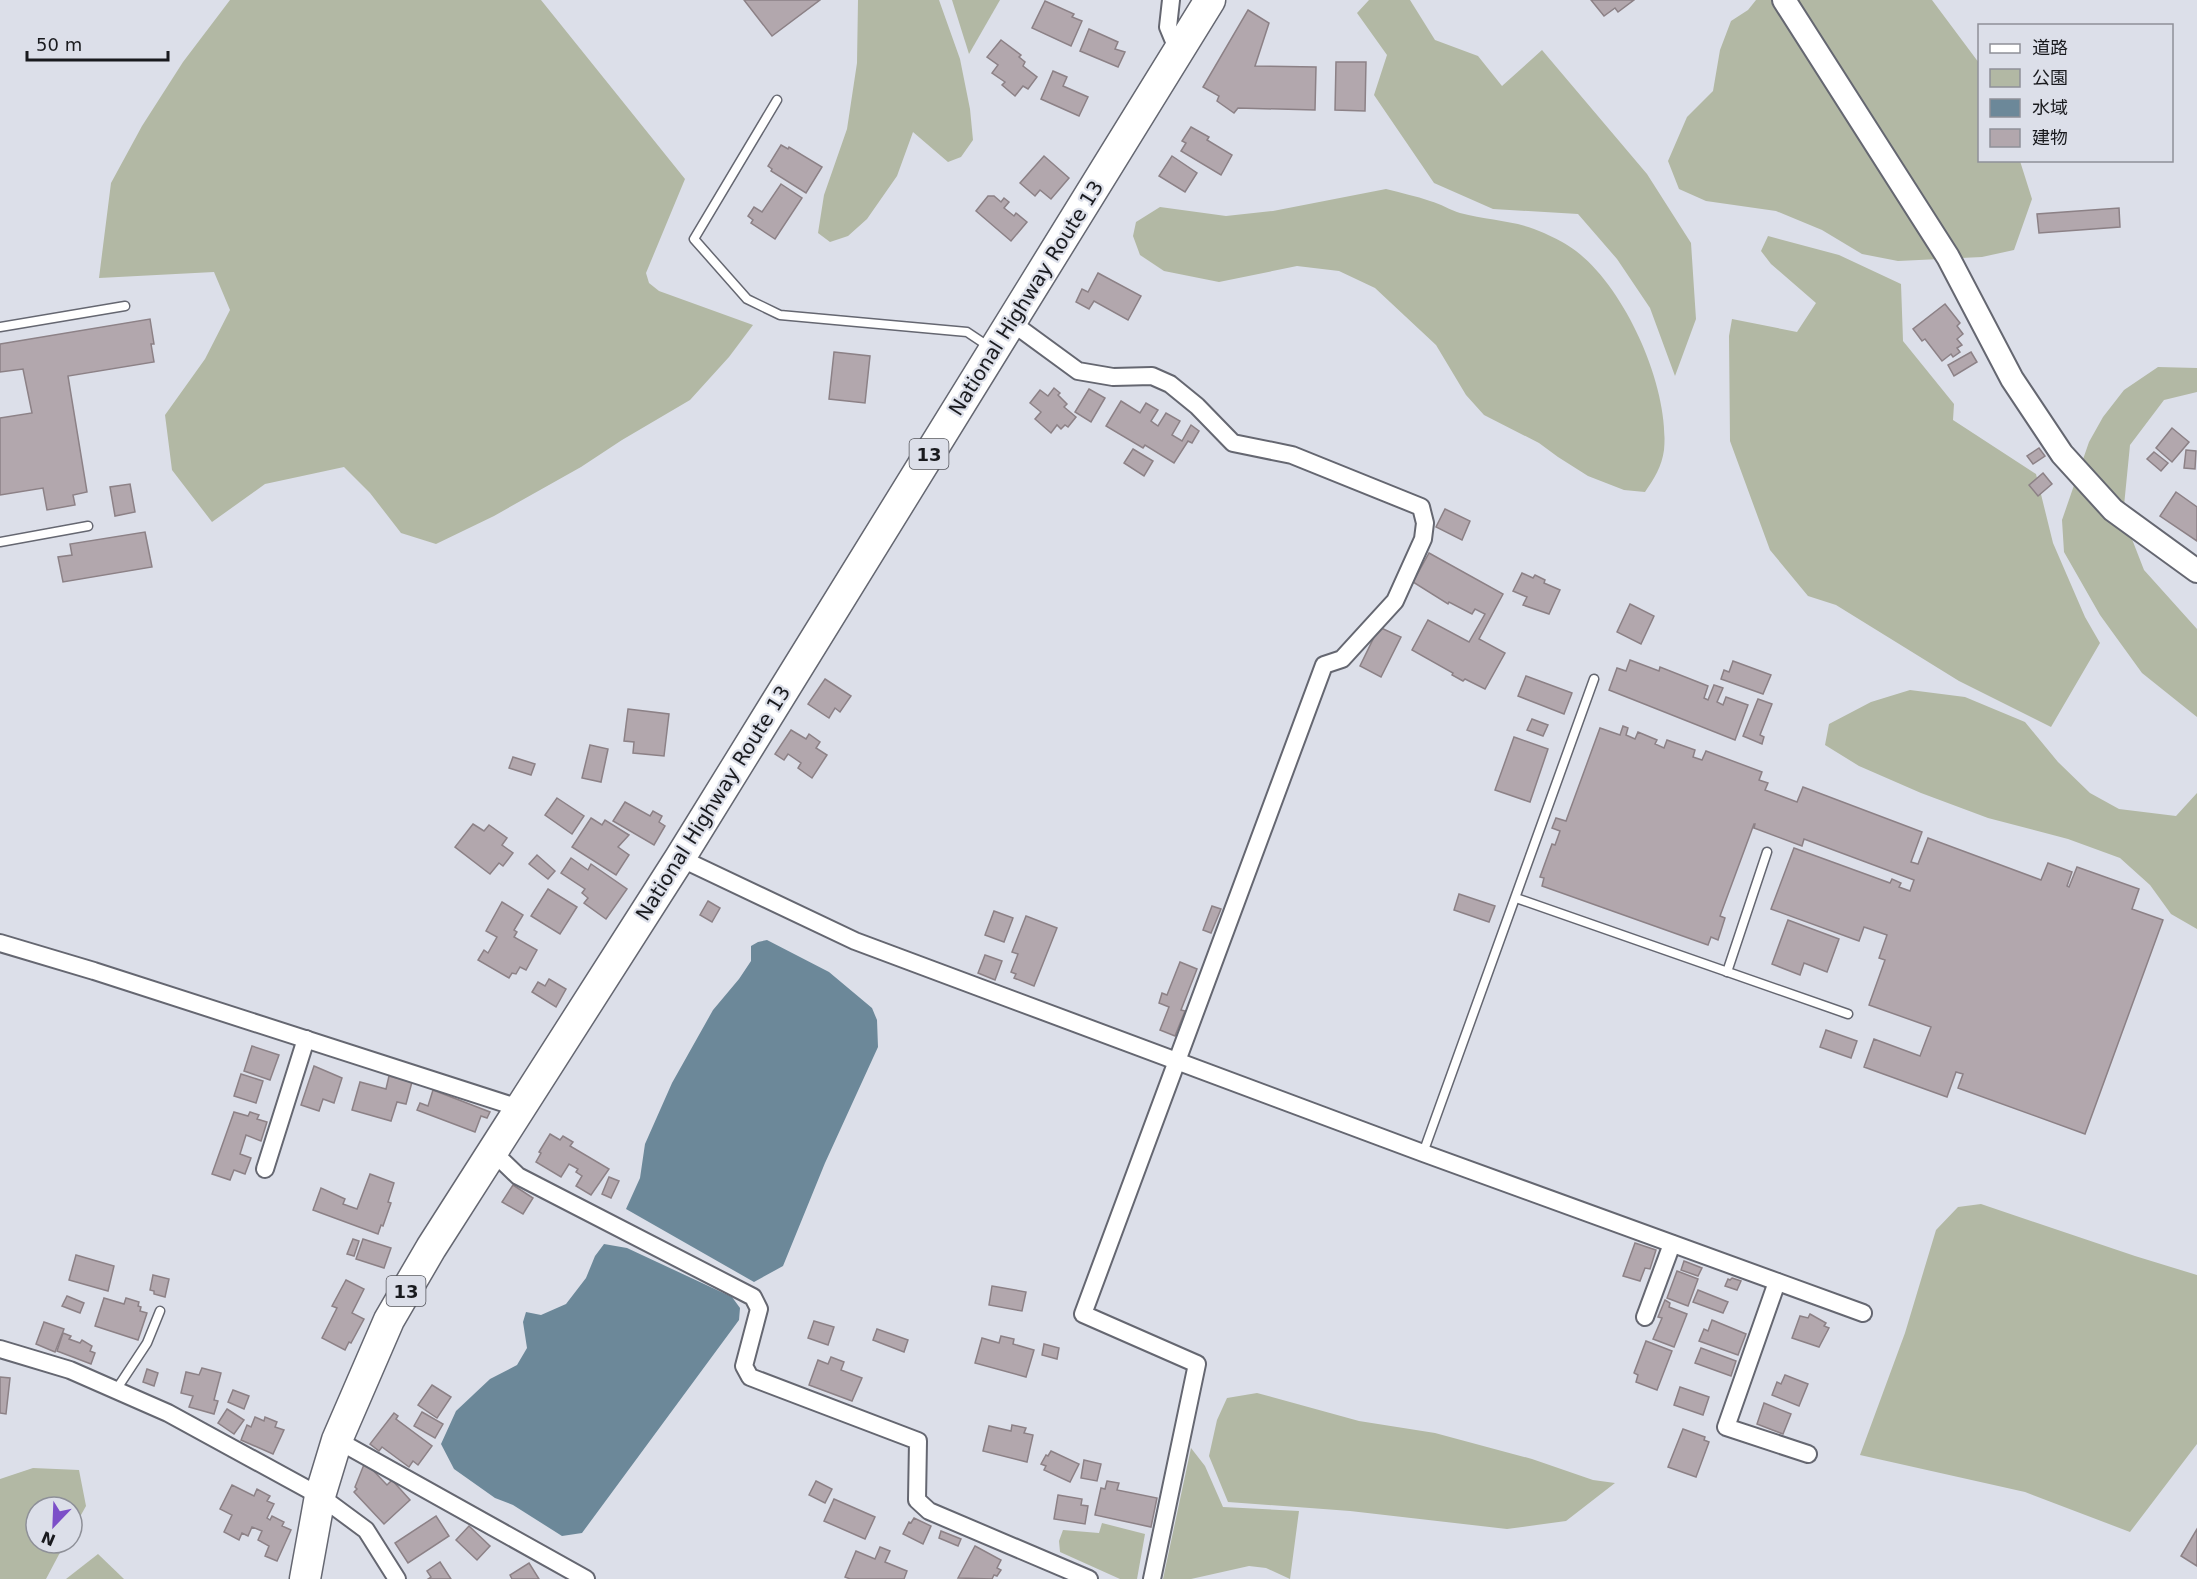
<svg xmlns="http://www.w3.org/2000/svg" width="2197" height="1579" viewBox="0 0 2197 1579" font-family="'DejaVu Sans','Noto Sans JP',sans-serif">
  <rect width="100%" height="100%" fill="#dcdfe9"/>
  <g fill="#b2b8a4">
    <polygon points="230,0 541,0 685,179 646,273 649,283 659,291 753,325 729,357 690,400 622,440 581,467 494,516 436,544 401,533 370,493 344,467 265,484 212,522 172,470 165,415 205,359 230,310 214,272 99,278 111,183 142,126 183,62"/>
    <polygon points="858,0 939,0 960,59 970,109 973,140 961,157 948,162 913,132 897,176 867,219 848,236 830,242 818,233 824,195 847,129 857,63"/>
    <polygon points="952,0 1000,0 969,54"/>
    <polygon points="1369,0 1410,0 1435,40 1478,56 1502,86 1542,50 1647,174 1691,243 1696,319 1675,376 1650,308 1617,259 1578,214 1493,209 1434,183 1374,95 1387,55 1357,13"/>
    <polygon points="1756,0 1932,0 1979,63 1980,160 2020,161 2032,199 2014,250 1982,257 1898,261 1862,254 1822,230 1776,211 1706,201 1679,189 1668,161 1687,117 1713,91 1720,50 1731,21 1748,10"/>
    <path d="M 1386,189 C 1401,193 1416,196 1430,201 C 1441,204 1450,210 1460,213 C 1489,221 1517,220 1544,233 C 1555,238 1567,244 1576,251 C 1626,289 1670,388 1664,450 C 1662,466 1654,479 1645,492 L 1624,490 L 1588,476 L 1558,457 L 1539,443 L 1484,415 L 1466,395 L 1436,345 L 1375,288 L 1339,271 L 1297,266 L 1219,282 L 1164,271 L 1140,255 L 1133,236 L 1136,222 L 1160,207 L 1226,216 L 1273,211 Z"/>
    <polygon points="1768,236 1839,255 1901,284 1903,341 1954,404 1953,420 2036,474 2053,543 2085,617 2100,643 2051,727 1959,681 1836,605 1808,596 1770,550 1730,441 1729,336 1732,319 1797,332 1816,303 1771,264 1761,251"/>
    <polygon points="2158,367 2197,368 2197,392 2164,400 2130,445 2123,516 2144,570 2197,629 2197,717 2142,673 2100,615 2064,552 2062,520 2089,442 2103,417 2124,390"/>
    <polygon points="1910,690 1965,697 2025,722 2058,762 2090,793 2119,809 2176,816 2197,793 2197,929 2171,914 2150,885 2120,858 2068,839 1988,818 1921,793 1859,766 1825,745 1829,724 1871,702"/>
    <polygon points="1981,1204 2135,1256 2197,1275 2197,1444 2130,1532 2025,1492 1860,1455 1905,1333 1936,1230 1958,1207"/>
    <polygon points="1257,1393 1359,1421 1435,1433 1532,1459 1593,1480 1615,1483 1566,1521 1507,1529 1350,1511 1228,1502 1209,1456 1217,1420 1227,1398"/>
    <polygon points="1191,1448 1205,1466 1223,1507 1299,1511 1290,1579 1266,1568 1249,1566 1191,1579 1163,1579"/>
    <polygon points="33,1468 79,1470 86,1506 72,1531 72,1507 36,1507 36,1543 65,1543 46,1579 0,1579 0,1479"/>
    <polygon points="1102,1523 1145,1534 1137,1579 1120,1579 1060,1552 1059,1541 1063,1530 1099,1533"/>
    <polygon points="98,1554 124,1579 66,1579"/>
  </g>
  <g fill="#6c8899">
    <polygon points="767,940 829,972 872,1008 877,1020 878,1047 825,1163 783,1266 754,1282 626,1209 640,1178 645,1144 672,1083 713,1010 739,979 751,961 751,946 758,942"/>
    <polygon points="604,1244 627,1248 732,1297 740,1308 739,1320 582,1533 562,1536 513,1505 495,1498 454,1469 441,1444 456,1411 490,1379 517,1365 527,1348 523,1322 526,1312 541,1315 566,1304 586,1278 595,1256"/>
  </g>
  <g fill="#b2a7ad" stroke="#8c8186" stroke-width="1.5">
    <polygon points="744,0 820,0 772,36"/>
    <polygon points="1591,0 1634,0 1618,12 1615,8 1604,16"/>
    <polygon points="1045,1 1074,14 1072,17 1082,21 1071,46 1032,28"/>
    <polygon points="1248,10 1269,23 1255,66 1316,67 1315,110 1238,108 1234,113 1217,101 1219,96 1203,87"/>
    <polygon points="1089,29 1118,42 1115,49 1125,52 1118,67 1080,51"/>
    <polygon points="1001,40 1021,55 1019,57 1025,62 1023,66 1037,77 1028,89 1023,86 1015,96 1002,85 1005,82 992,73 998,65 987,57"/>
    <polygon points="1336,62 1366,62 1365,111 1335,110"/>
    <polygon points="1053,71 1067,77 1063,86 1088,97 1079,116 1041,99"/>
    <polygon points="1191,127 1209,137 1207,140 1232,155 1221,175 1181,151 1186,143 1182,141"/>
    <polygon points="781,145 788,149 789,147 822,167 806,193 771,171 772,169 768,166"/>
    <polygon points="1044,156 1069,178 1051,199 1040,190 1035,196 1020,183"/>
    <polygon points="1172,156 1197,173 1185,192 1159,176"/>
    <polygon points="781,184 802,198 775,239 751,223 753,220 748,216 754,207 762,212"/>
    <polygon points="988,196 994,196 1001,202 1004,198 1009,202 1004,208 1014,216 1016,213 1027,222 1011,241 976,211"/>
    <polygon points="2119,208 2120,227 2039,233 2037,214"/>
    <polygon points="1098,273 1141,296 1128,320 1094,301 1089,309 1076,302 1082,289 1088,292"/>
    <polygon points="1945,304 1960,323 1957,326 1963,334 1957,339 1962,345 1957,348 1960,352 1953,357 1951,354 1942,361 1925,339 1922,341 1913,329"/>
    <polygon points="150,319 154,344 151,344 154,362 68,376 87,492 73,495 75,505 47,510 43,488 0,495 0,418 32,413 23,369 0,372 0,344"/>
    <polygon points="834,352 870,356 865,403 829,399"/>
    <polygon points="1971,352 1977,362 1954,376 1948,365"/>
    <polygon points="1054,388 1060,393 1058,395 1067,404 1064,407 1076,417 1068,427 1065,425 1061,429 1057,425 1051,433 1035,419 1041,412 1030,403 1040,390 1048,396"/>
    <polygon points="1089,389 1105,398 1091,422 1075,412"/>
    <polygon points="1121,401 1140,413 1146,403 1158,410 1151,421 1158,426 1166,413 1180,421 1172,435 1182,441 1191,425 1199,431 1192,443 1188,441 1174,463 1145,445 1143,448 1106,426"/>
    <polygon points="2172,428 2189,442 2172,462 2156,448"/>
    <polygon points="2039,448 2045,456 2033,464 2027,456"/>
    <polygon points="1133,449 1153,461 1144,476 1124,463"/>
    <polygon points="2186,450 2196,451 2195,469 2184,468"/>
    <polygon points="2154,452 2168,463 2161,471 2147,459"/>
    <polygon points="2043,473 2052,484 2038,496 2029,485"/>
    <polygon points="130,484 135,512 115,516 110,487"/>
    <polygon points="2176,492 2197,507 2197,541 2160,516"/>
    <polygon points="1445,509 1470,521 1462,540 1436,527"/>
    <polygon points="145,532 152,567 63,582 58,557 72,555 70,544"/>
    <polygon points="1429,553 1503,594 1479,639 1505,653 1485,689 1465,679 1463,681 1452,675 1453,673 1412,650 1428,620 1469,642 1485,614 1475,609 1472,614 1449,602 1448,604 1413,582"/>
    <polygon points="1522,573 1533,578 1535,575 1545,580 1544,583 1560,590 1549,614 1523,605 1527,597 1513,591"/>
    <polygon points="1630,604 1654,616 1641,644 1617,632"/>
    <polygon points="1379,627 1401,637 1381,677 1360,666"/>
    <polygon points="1630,660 1659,671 1660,667 1708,686 1704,698 1708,700 1714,685 1723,688 1717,702 1723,705 1726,697 1748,705 1735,740 1609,690 1617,668 1626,671"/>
    <polygon points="1733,661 1771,675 1763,694 1721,679 1724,670 1729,672"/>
    <polygon points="1526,676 1572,693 1564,714 1518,696"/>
    <polygon points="825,679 851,696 840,712 835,708 829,718 808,704"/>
    <polygon points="1758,699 1772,704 1760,735 1764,737 1762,744 1743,736"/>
    <polygon points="628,709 669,714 664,756 633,753 634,742 624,741"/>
    <polygon points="1532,719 1548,725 1543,736 1527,730"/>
    <polygon points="1623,726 1628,728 1626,735 1635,739 1638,732 1657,740 1655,744 1664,748 1667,740 1695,750 1693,757 1702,760 1706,751 1762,772 1759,780 1768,783 1765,790 1797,802 1803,787 1922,832 1911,862 1918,864 1928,838 2041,880 2048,863 2072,872 2067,886 2069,887 2077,867 2139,889 2132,909 2163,920 2085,1134 1958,1088 1963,1074 1956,1072 1947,1097 1864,1067 1874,1039 1920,1056 1931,1027 1869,1005 1885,960 1879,958 1887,935 1864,927 1859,941 1771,909 1794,848 1890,883 1892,879 1901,883 1899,887 1910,891 1914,880 1804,839 1802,846 1754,828 1755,824 1754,824 1720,916 1725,918 1718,940 1711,937 1708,945 1542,886 1544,878 1540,877 1552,844 1555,845 1560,831 1552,828 1556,818 1566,821 1600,728 1620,735"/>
    <polygon points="791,730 806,739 809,734 820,742 816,748 827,755 812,778 798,768 801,763 788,754 784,760 775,754"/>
    <polygon points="1514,737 1548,749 1530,802 1495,790"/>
    <polygon points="590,745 608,749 601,782 582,778"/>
    <polygon points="513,757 535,764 531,775 509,768"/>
    <polygon points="557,798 584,816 572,834 545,815"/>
    <polygon points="625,802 650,816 653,811 662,816 659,822 665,826 654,845 613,821"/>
    <polygon points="591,818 602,825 605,820 629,835 618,847 629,855 616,875 572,847"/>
    <polygon points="473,824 484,831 489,825 507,838 502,845 513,853 503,866 499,863 490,874 455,847"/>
    <polygon points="537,855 555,871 548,879 529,864"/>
    <polygon points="571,858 588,870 591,864 627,889 606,919 584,903 588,898 582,893 585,889 561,873"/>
    <polygon points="548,889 577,907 560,934 531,916"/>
    <polygon points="1459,894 1495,906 1489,922 1454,910"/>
    <polygon points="708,901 720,908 712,922 700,915"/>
    <polygon points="502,902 523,915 514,930 517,932 514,937 537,950 526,970 520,967 516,974 512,973 509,978 478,960 484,950 488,953 497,937 486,931"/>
    <polygon points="1212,906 1221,909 1211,933 1203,930"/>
    <polygon points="994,911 1013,918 1004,942 985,935"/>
    <polygon points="1026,916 1057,928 1034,986 1014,978 1016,974 1011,972 1018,954 1012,952"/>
    <polygon points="1788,920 1839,939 1827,972 1804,963 1800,975 1772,964"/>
    <polygon points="985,955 1002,961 995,980 978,973"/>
    <polygon points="1180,962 1197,969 1181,1010 1185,1011 1175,1036 1160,1030 1169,1007 1159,1003 1162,993 1167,995"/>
    <polygon points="549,979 566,989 556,1007 532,992 538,982 545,986"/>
    <polygon points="1826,1030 1857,1041 1851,1058 1820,1047"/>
    <polygon points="252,1046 279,1055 270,1080 244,1071"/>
    <polygon points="314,1066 342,1078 334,1103 323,1099 319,1111 301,1105"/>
    <polygon points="241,1074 263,1081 256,1103 234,1096"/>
    <polygon points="389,1076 412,1082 406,1104 397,1102 391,1121 352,1110 360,1082 386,1089"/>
    <polygon points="433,1090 490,1112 487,1118 481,1116 475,1132 417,1110 420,1103 428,1106"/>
    <polygon points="234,1112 248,1116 250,1112 259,1115 257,1119 267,1122 261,1141 246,1135 240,1154 251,1158 245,1174 234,1170 230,1180 212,1174"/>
    <polygon points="550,1134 560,1140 563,1136 573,1142 570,1146 609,1169 591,1195 576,1186 582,1176 576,1172 578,1169 569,1164 561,1177 536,1162 541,1153 539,1152"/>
    <polygon points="370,1174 394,1183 388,1202 391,1203 383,1226 381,1225 378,1234 313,1210 321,1188 345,1199 343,1204 357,1209"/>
    <polygon points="609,1177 619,1181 611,1198 602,1194"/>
    <polygon points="513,1185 533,1198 523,1214 502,1202"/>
    <polygon points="353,1239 359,1241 354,1256 347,1254"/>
    <polygon points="363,1239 391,1248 384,1268 356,1259"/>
    <polygon points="1635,1243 1656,1250 1650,1269 1645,1268 1640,1281 1623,1276"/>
    <polygon points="76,1255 114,1266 108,1291 69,1280"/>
    <polygon points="1684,1261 1702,1268 1698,1276 1681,1270"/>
    <polygon points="1677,1271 1698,1279 1688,1306 1667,1298"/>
    <polygon points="153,1275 169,1279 165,1297 154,1294 154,1291 150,1290"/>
    <polygon points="1732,1278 1741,1281 1737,1290 1725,1286 1728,1279 1730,1280"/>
    <polygon points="346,1280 364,1289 352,1313 364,1319 351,1343 349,1342 345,1350 322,1338 337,1308 332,1306"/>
    <polygon points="992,1286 1026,1292 1022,1311 989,1305"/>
    <polygon points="1698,1290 1728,1302 1723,1313 1693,1302"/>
    <polygon points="67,1296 84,1303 80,1313 62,1306"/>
    <polygon points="104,1298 124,1304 126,1298 139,1302 138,1306 141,1307 140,1311 147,1313 138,1340 95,1326"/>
    <polygon points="1665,1300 1670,1303 1669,1307 1687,1314 1674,1347 1653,1339 1662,1318 1658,1317"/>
    <polygon points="1810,1314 1826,1323 1824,1326 1829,1328 1819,1347 1792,1338 1800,1316 1808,1318"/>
    <polygon points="1712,1320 1746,1334 1738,1355 1699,1341 1704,1329 1708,1331"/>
    <polygon points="814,1321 834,1327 828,1345 808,1338"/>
    <polygon points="44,1322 64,1329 55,1352 36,1344"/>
    <polygon points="877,1329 908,1340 904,1352 873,1340"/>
    <polygon points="63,1333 71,1336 69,1339 80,1343 82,1340 92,1346 90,1351 95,1353 91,1364 57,1351"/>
    <polygon points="1001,1336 1014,1339 1013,1344 1034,1350 1026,1377 975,1363 982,1338 999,1343"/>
    <polygon points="1646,1341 1672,1351 1657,1390 1636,1382 1638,1375 1634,1373"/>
    <polygon points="1044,1344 1059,1348 1057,1359 1042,1355"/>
    <polygon points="1701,1348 1736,1361 1731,1376 1695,1363"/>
    <polygon points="831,1357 844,1362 841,1370 862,1378 852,1401 809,1385 818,1360 828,1364"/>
    <polygon points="202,1368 221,1373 214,1400 218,1401 214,1414 189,1407 193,1396 181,1393 186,1372 199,1375"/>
    <polygon points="147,1369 158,1373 154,1386 143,1382"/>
    <polygon points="1785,1375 1808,1384 1799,1406 1772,1395 1777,1382 1781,1384"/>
    <polygon points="0,1377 10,1378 6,1414 0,1413"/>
    <polygon points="432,1385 451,1397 437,1418 418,1405"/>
    <polygon points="1680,1387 1709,1397 1703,1415 1674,1405"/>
    <polygon points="233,1390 249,1396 244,1409 228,1402"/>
    <polygon points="1764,1403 1791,1414 1783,1434 1757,1424"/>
    <polygon points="227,1409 244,1420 234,1434 218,1423"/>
    <polygon points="422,1412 443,1424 435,1438 414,1426"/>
    <polygon points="394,1413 398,1416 396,1419 432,1446 418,1465 413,1461 409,1467 382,1447 379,1451 370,1444"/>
    <polygon points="255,1417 264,1421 265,1417 277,1422 275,1427 284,1430 273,1454 241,1440 247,1425 251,1427"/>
    <polygon points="1012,1425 1026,1428 1024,1433 1033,1435 1027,1462 983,1451 989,1426 1011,1431"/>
    <polygon points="1683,1429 1705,1437 1704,1440 1709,1442 1696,1477 1668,1467"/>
    <polygon points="1051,1451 1079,1464 1070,1482 1044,1470 1046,1466 1041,1464 1046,1455 1048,1456"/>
    <polygon points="1084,1460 1101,1464 1097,1481 1081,1478"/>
    <polygon points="365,1462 387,1485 392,1480 410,1500 384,1524 354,1492 357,1489 355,1487"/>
    <polygon points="816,1481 832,1489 825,1503 809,1495"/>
    <polygon points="1107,1481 1119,1483 1117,1490 1157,1498 1151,1527 1095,1515 1101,1488 1105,1489"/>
    <polygon points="232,1485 254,1496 257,1489 270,1496 267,1501 274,1504 267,1518 270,1520 272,1516 284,1522 282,1526 291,1530 277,1561 265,1556 269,1546 258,1540 262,1531 252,1527 248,1536 242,1533 239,1540 224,1532 232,1515 220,1509"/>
    <polygon points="1058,1495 1082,1499 1081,1505 1088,1506 1085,1524 1054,1519"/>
    <polygon points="834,1499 875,1517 865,1539 824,1521"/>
    <polygon points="436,1516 449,1536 408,1563 395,1543"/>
    <polygon points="914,1518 931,1526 923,1544 903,1534 909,1522 911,1523"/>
    <polygon points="469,1526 490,1546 477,1560 456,1540"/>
    <polygon points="2197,1529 2197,1566 2181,1556"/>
    <polygon points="941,1531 961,1539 958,1546 939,1538"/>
    <polygon points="975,1546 1001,1560 997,1568 1001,1570 997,1576 994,1575 992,1579 958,1578"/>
    <polygon points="880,1547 890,1551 885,1562 907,1571 904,1579 850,1579 845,1577 856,1551 875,1559"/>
    <polygon points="440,1562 451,1579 428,1579 431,1577 427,1571"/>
    <polygon points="529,1563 539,1579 512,1579 510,1575"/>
  </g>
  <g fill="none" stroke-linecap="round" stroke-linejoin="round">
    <g stroke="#656771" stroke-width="11">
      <g id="lane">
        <polyline points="777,100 694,239 747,299 780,315 967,332 991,348"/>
        <polyline points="0,327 125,306"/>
        <polyline points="0,542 88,526"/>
        <polyline points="1516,898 1848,1014"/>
        <polyline points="1727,972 1767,852"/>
        <polyline points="1423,1153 1594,679"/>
        <polyline points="116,1390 147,1343 160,1311"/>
      </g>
    </g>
    <g stroke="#656771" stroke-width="20">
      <g id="street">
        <polyline points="1171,0 1168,27 1178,51"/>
        <polyline points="1011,322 1078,371 1113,377 1152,376 1170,384 1197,406 1233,443 1292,455 1421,507 1425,523 1423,539 1395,601 1342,659 1324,665 1083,1314 1197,1364 1152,1579"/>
        <polyline points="680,858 855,941 1423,1153 1863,1313"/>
        <polyline points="0,943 94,971 519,1108"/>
        <polyline points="493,1152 518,1176 753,1297 759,1309 744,1366 750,1377 918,1441 917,1500 929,1511 1089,1579"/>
        <polyline points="265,1169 306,1039"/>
        <polyline points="1777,1282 1726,1427 1808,1454"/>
        <polyline points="1645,1317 1672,1244"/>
        <polyline points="0,1349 70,1370 168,1413 320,1496 366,1530 397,1579"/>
        <polyline points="337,1440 586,1579"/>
      </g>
    </g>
    <g stroke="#656771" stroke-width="26">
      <polyline id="secondary" points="1784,0 1948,257 2012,379 2062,454 2113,510 2197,571"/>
    </g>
    <g stroke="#656771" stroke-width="33">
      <polyline id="highway" points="305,1579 320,1496 337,1440 389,1320 431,1248 680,858 1210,0"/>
    </g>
    <use href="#lane" stroke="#fff" stroke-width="8"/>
    <use href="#street" stroke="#fff" stroke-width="16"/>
    <use href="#secondary" stroke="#fff" stroke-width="22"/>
    <use href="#highway" stroke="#fff" stroke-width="30"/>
  </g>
  <g text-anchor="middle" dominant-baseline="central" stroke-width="4.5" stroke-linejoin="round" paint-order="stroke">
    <g fill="#dcdfe9" stroke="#54555b" stroke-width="1.5">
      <rect x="909.5" y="439" width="39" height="30" rx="4.5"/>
      <rect x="386.5" y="1276" width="39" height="30" rx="4.5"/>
    </g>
    <g font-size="18" font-weight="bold" fill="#191a1e">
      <text x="929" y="454">13</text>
      <text x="406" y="1291">13</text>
    </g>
    <g font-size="20" fill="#191a1e" stroke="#dcdfe9">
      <text transform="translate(1026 298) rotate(-58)">National Highway Route 13</text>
      <text transform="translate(713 803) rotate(-58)">National Highway Route 13</text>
    </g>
  </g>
  <rect x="1978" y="24" width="195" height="138" fill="#dcdfe9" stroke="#8e9098" stroke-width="1.5"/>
  <rect x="1990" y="44" width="30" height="9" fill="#ffffff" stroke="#8e9098" stroke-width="1.5"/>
  <text x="2032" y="54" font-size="18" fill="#191a1e">道路</text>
  <rect x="1990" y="69" width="30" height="18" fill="#b2b8a4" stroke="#8e9098" stroke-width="1.5"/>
  <text x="2032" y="84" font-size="18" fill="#191a1e">公園</text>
  <rect x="1990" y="99" width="30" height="18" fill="#6c8899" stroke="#8e9098" stroke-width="1.5"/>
  <text x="2032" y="114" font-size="18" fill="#191a1e">水域</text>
  <rect x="1990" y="129" width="30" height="18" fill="#b2a7ad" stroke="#8e9098" stroke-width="1.5"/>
  <text x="2032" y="144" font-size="18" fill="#191a1e">建物</text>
  <g transform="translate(54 1525) rotate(203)"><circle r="28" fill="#dcdfe9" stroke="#8e9098" stroke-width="1.5"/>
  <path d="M0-4.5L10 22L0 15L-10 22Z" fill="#7c4fc8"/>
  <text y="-9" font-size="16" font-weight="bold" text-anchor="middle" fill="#191a1e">N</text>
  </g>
  <path d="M27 51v9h141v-9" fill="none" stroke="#191a1e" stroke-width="3"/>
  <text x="36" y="51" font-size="18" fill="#191a1e" stroke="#dcdfe9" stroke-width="4.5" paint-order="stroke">50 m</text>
</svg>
